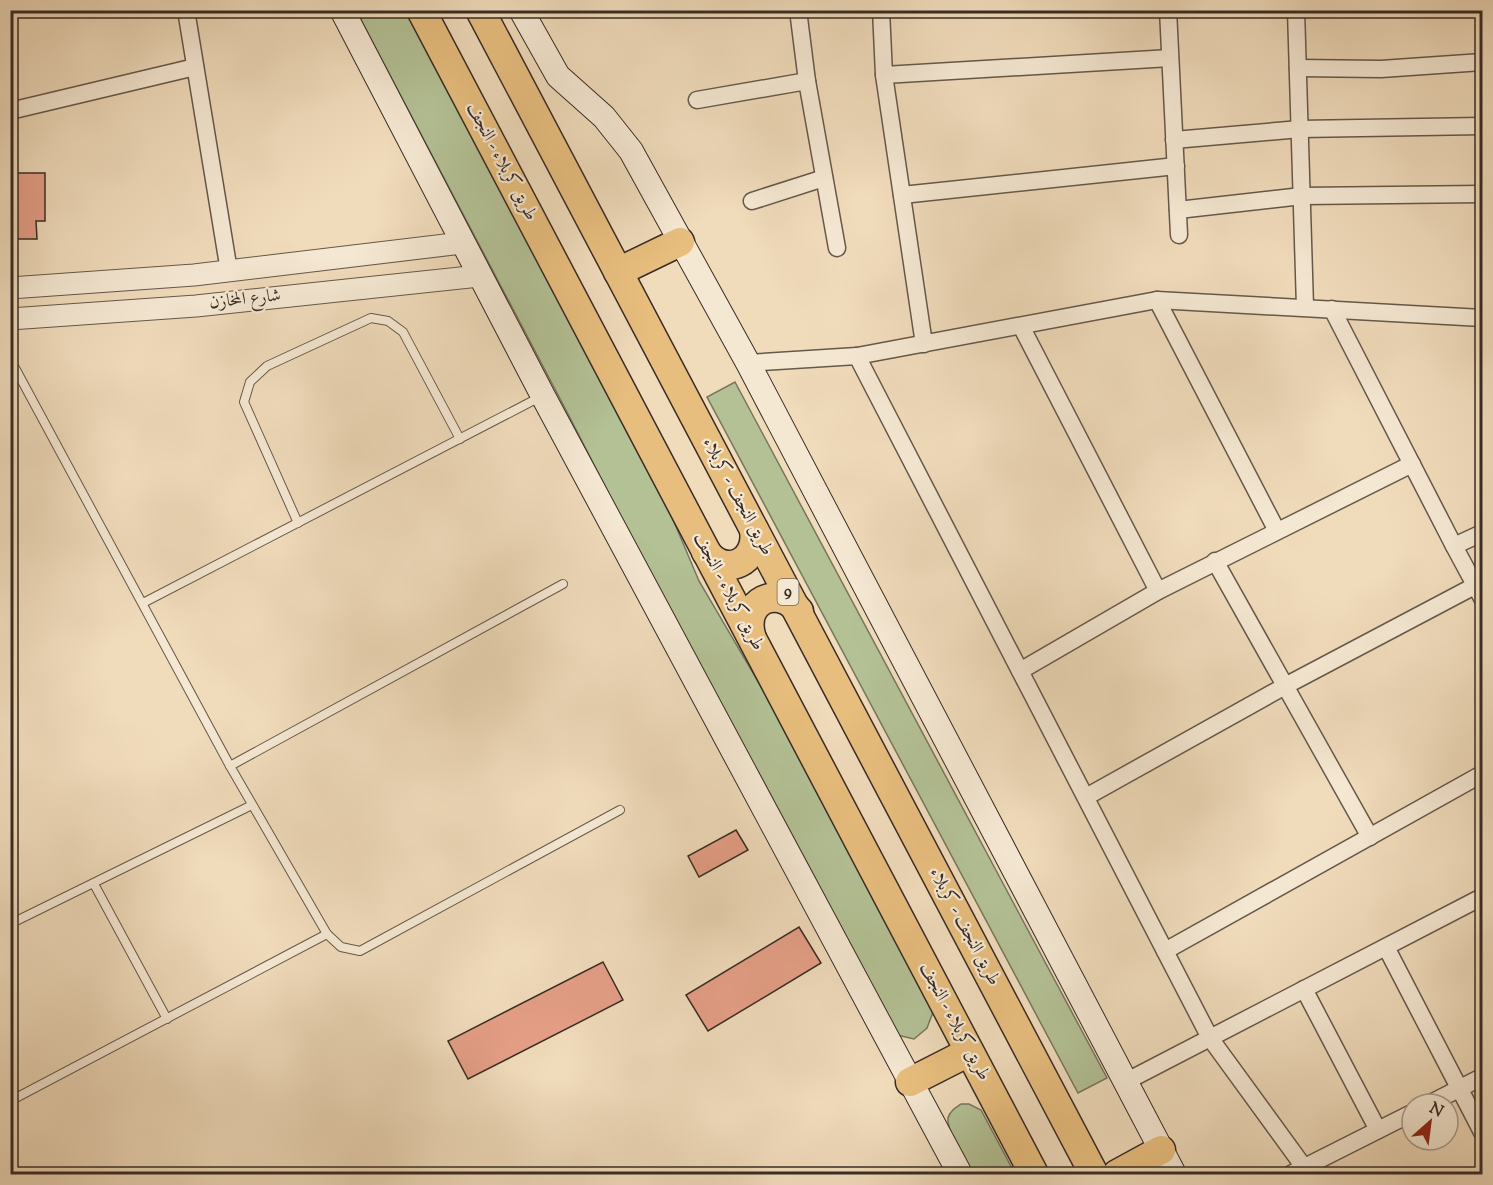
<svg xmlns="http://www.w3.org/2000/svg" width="1493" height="1185" viewBox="0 0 1493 1185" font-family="'Sorts Mill Goudy',Amiri,serif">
  <rect width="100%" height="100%" fill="#f0dbbb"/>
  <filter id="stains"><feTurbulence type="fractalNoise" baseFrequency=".00333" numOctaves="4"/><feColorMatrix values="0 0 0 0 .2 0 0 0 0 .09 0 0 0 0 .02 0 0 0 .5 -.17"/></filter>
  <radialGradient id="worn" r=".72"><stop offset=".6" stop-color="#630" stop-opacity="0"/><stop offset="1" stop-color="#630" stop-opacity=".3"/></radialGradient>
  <g fill="#b3c195" stroke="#76765e" stroke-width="1.5">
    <polygon points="360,11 407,11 658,484 699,581 773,707 933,1012 927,1028 914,1039 897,1035 674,621 567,412 361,20"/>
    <polygon points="735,382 1107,1078 1078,1093 707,397"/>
    <path d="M 961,1104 L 969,1104 L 981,1110 L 1015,1174 L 974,1174 C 967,1162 946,1131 948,1118 C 950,1111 955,1108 961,1104 Z"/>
  </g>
  <g fill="#e59f87" stroke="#382c26" stroke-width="1.5">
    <polygon points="10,173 45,173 45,221 36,221 37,239 10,239"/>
    <polygon points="736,830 748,850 699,877 688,856"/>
    <polygon points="799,927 821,963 708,1031 686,995"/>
    <polygon points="603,962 623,1000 468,1079 448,1041"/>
  </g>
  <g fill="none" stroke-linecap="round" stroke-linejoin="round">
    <g stroke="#66584b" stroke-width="10">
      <g id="service">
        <polyline points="15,368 230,766 327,934 341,947 360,951 620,810"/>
        <polyline points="298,523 244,402 250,382 267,366 371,318 388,321 403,332 460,439"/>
        <polyline points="143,603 542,396"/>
        <polyline points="230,766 563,584"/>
        <polyline points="94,884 167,1019"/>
        <polyline points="10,924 252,805"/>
        <polyline points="10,1101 327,934"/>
      </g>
    </g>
    <g stroke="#66584b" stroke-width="19">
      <g id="minor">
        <polyline points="186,10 229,271"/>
        <polyline points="798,10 807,81 837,248"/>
        <polyline points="881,10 884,75 924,344"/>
        <polyline points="1168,10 1179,235"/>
        <polyline points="1296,10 1305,307"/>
        <polyline points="1298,68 1381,69 1482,62"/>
        <polyline points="884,75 1170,58"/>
        <polyline points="697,100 807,81"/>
        <polyline points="10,111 195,67"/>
        <polyline points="1174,140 1300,129 1482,126"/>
        <polyline points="902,195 1176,166"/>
        <polyline points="752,201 824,178"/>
        <polyline points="1178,210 1302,196 1482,194"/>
        <polyline points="1157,300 1277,531"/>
        <polyline points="1332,309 1454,546 1482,598"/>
        <polyline points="1021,326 1158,591"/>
        <polyline points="857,356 1210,1038 1309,1174"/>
        <polyline points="748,363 857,356 1157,300 1482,318"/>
        <polyline points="1454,546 1482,533"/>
        <polyline points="1215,561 1370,837"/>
        <polyline points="1020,671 1158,591 1412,464"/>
        <polyline points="1086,797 1285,686 1482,582"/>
        <polyline points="1386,947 1482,1132"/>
        <polyline points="1165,951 1482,774"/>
        <polyline points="1304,989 1378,1130"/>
        <polyline points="1127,1081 1482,897"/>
        <polyline points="1429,1104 1482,1077"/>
        <polyline points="1291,1174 1412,1113"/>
      </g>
    </g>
    <g stroke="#66584b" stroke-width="23">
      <g id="tertiary">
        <polyline points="10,288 194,275 462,243"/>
        <polyline points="10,319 196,306 479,276"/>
      </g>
    </g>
    <g stroke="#382c26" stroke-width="26">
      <g id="secondary">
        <polyline points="342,10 543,396 960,1174"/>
        <polyline points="521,10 558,76 604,117 631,151 748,363 1174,1174"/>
      </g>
    </g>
    <g stroke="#382c26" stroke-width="31">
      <g id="trunk">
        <polyline points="421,10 1034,1174"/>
        <polyline points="480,10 1094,1174"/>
        <polyline points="618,272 680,242"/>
        <path d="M 706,552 C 726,578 759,562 754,530"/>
        <path d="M 751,635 C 742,601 777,584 799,611"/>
        <polyline points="910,1082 969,1052"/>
        <polyline points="1117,1174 1161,1150"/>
      </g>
    </g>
    <use href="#service" stroke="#f5e8d3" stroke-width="8"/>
    <use href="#minor" stroke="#f5e8d3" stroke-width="16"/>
    <use href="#tertiary" stroke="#f5e8d3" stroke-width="21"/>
    <use href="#secondary" stroke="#f5e8d3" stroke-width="24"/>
    <use href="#trunk" stroke="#e8be7e" stroke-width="28"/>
  </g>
  <g text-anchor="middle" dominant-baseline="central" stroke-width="4.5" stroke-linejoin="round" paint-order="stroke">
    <rect fill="#f5e8d3" stroke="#71645a" stroke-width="1.5" x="777.5" y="579" width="21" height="26" rx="4.5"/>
    <g font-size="16" font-weight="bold" fill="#382c26">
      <text x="788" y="592">9</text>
    </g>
    <g font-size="18" fill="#382c26" stroke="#f5e8d3">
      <text transform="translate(501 162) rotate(62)">طريق كربلاء - النجف</text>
      <text transform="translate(245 300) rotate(-6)">شارع المخازن</text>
      <text transform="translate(737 497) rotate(62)">طريق النجف - كربلاء</text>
      <text transform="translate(728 592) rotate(62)">طريق كربلاء - النجف</text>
      <text transform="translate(964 927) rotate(62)">طريق النجف - كربلاء</text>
      <text transform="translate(954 1022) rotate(62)">طريق كربلاء - النجف</text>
    </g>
  </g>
  <rect width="1493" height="1185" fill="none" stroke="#f0dbbb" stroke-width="36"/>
  <rect x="12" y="12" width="1469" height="1161" fill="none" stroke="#382c26" stroke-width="3"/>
  <rect x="18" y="18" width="1457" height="1149" fill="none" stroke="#382c26" stroke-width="1.5"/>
  <g transform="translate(1430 1122) rotate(28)"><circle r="28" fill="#f5e8d3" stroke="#a99d8e" stroke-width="1.5"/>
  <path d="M0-4.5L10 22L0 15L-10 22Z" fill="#8f2418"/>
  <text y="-9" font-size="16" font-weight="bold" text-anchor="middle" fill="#382c26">N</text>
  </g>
  <rect width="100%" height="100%" filter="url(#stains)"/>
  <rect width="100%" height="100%" fill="url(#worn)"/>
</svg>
